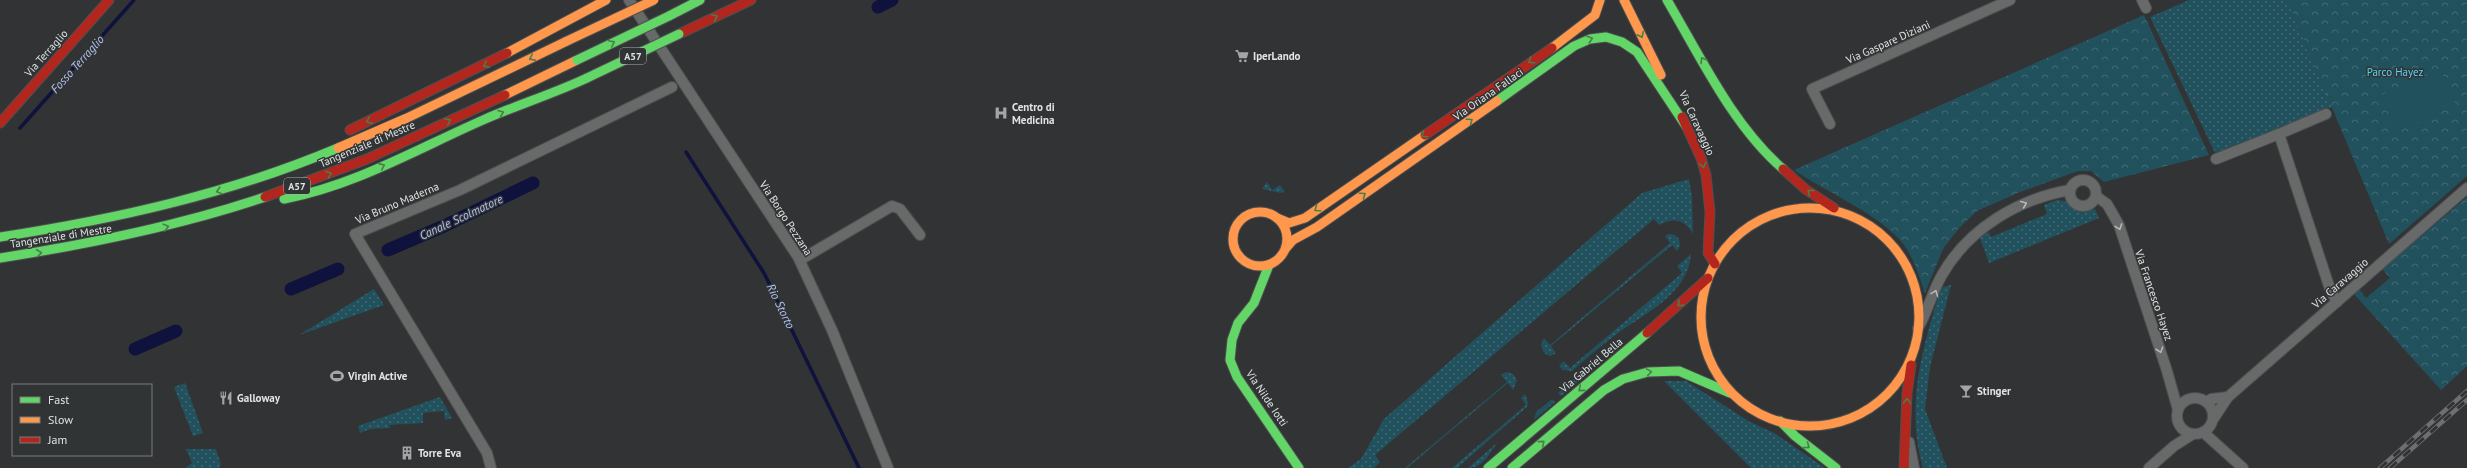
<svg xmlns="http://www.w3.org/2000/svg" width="2467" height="468" viewBox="0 0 2467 468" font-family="'PT Sans',sans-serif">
  <defs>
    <pattern id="grass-dots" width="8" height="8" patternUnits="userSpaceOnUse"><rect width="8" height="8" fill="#22515e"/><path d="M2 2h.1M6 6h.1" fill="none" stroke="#426a75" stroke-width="1.8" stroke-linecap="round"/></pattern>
    <pattern id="park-crowns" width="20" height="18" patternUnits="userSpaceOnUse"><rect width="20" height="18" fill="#22515e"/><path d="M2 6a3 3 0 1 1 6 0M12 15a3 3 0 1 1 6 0" fill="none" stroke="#426a75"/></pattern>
  </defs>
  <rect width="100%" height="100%" fill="#323334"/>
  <g fill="url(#grass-dots)">
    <polygon points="2189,0 2287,0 2332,107 2215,153 2150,17"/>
    <path d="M 1689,179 L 1692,197 L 1693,234 C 1685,219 1673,217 1659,225 L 1654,219 L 1375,455 L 1380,462 L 1374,468 L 1348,468 L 1361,459 L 1384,419 L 1642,193 Z"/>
    <polygon points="1267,182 1272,190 1280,185 1285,192 1281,193 1262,189"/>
    <polygon points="2057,200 2065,201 2080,212 2095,209 2099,218 1989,263 1980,238 1989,232 1991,237 2047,214 2044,205"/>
    <path d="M 1669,234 C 1679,234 1683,243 1677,251 L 1672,245 L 1551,346 L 1556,353 L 1550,356 L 1544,353 L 1541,345 L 1544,338 L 1550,345 L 1670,243 L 1665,236 Z"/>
    <path d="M 1691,254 C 1688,295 1643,314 1614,336 C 1599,347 1586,359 1572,371 L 1563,370 L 1559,366 L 1564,361 L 1570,368 L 1682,273 L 1677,266 Z"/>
    <path d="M 1951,285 L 1930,367 L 1925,409 L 1947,468 L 1923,468 C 1906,406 1921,354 1939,294 L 1943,287 Z"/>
    <polygon points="374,289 384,305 299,335"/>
    <polygon points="1506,372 1513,374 1517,380 1513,390 1508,383 1407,468 1405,468 1507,382 1501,375"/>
    <polygon points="1575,378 1583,378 1561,396 1558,393"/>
    <polygon points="1664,381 1686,381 1750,422 1776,434 1825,468 1751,468"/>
    <polygon points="185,383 203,433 193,436 174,387"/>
    <polygon points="1525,394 1528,402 1527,407 1457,468 1452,468 1526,405 1521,398"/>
    <polygon points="440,397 452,418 445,420 444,411 423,413 423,423 389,425 390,428 370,429 360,433 358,426"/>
    <polygon points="1552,399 1555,402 1534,420 1536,412"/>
    <path d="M 1498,442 C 1489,453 1484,468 1468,468 Z"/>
    <polygon points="186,449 216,449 221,465 219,468 185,468 192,463"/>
  </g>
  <g fill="url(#park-crowns)">
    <polygon points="2287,0 2467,0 2467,176 2389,244"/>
    <path d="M 2144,15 L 2209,155 L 2104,182 L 2091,171 L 2078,171 L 2020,192 L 1977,211 L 1959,228 L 1943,249 L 1925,293 C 1918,273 1912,251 1896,236 C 1870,210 1825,191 1794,170 Z"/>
    <polygon points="2467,197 2467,366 2441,390 2354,294 2359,289 2366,298 2390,278 2382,269"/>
  </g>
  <polygon fill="#22515e" points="2440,70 2456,105 2396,132 2381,95"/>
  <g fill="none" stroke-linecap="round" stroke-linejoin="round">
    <g stroke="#0e123c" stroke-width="3.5">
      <polyline points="20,128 134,0"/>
      <polyline points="686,152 764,273 859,468"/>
    </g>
    <g stroke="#0e123c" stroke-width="13">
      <polyline points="878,7 892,0"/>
      <polyline points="388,250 444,226 533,183"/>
      <polyline points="291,289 338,269"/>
      <polyline points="135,349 176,331"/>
    </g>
    <g stroke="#4e4f50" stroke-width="12">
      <g id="street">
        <polyline points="629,0 798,257 832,330 888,468"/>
        <polyline points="2142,0 2146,8"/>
        <polyline points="1830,124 1812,89 2010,0"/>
        <polyline points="2279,134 2326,114"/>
        <polyline points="2216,159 2279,134 2330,289 2337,302"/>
        <circle cx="2083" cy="193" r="13"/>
        <polyline points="2096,196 2107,204 2119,225 2167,371 2178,410"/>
        <polyline points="800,260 892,206 900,209 920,235"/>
        <path d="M 1918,328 C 1928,311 1932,292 1942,275 C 1968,229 2018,199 2070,190"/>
        <circle cx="2195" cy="416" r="18"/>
        <polyline points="2207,402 2211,399 2228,397"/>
        <polyline points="2214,418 2228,397 2467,188"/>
        <polyline points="2203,432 2243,468"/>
        <polyline points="1909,442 1914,468"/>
        <polyline points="491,468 487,453 355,234 460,190 672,87"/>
        <polyline points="2149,468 2174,446 2193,434"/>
      </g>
    </g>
    <g stroke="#4e4f50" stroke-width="11">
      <g id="fast">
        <path d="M 1667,0 C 1700,56 1733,126 1783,169"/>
        <polyline points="669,16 700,0"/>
        <polyline points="1497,101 1574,46 1590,39 1606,37 1622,42 1637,52 1686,126"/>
        <path d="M 284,199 C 356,185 417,149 483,120 C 517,105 553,94 587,78"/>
        <path d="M 0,237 C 116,219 229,194 338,148"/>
        <path d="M 0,258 C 90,244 179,226 265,197"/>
        <polyline points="1269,265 1254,303 1238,323 1232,340 1230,360 1237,377 1299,468"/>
        <polyline points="1780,421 1795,436 1836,468"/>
        <polyline points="1488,468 1647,333"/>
        <polyline points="1512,468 1604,390 1623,379 1648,372 1679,371 1730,393"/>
      </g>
    </g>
    <g stroke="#4e4f50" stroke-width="11">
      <g id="slow">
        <polyline points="1624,0 1661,75"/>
        <polyline points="1552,48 1595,15 1600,0"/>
        <polyline points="507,53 606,0"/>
        <polyline points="505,95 577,60"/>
        <polyline points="338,148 407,118 567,41"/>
        <circle cx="1810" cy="317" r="109"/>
        <circle cx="1260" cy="239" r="27"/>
        <polyline points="1277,218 1289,223 1305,218 1425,135"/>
        <polyline points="1286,248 1293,240 1317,227 1497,101"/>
      </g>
    </g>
    <g stroke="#4e4f50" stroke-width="11">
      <g id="jam">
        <polyline points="679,34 751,0"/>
        <polyline points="1682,117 1701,158 1706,175 1710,212 1708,253 1715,264"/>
        <polyline points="0,123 109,0"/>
        <polyline points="350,130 507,53"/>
        <polyline points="1425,135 1552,48"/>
        <polyline points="1783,169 1805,189 1834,208"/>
        <polyline points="265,197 367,159 505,95"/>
        <polyline points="1647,333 1708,278"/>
        <polyline points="1904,468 1907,393 1911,365"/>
      </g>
    </g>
    <use href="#street" stroke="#686969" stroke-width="10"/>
    <use href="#fast" stroke="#63d668" stroke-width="9"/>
    <use href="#slow" stroke="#ff974d" stroke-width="9"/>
    <use href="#jam" stroke="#b3261e" stroke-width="9"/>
    <g stroke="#6e6f70" stroke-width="4.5">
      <g id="rail">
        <polyline points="2380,468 2467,391"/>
        <polyline points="2390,468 2467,400"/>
      </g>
    </g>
    <use href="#rail" stroke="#313435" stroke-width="3" stroke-dasharray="9" stroke-linecap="butt"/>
    <g stroke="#4e4f50" stroke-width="11" stroke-linecap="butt">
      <g id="fast-bridge">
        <polyline points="577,60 669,16"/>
        <polyline points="587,78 679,34"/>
      </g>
    </g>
    <g stroke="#4e4f50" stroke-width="11" stroke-linecap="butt">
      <polyline id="slow-bridge" points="567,41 654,0"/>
    </g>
    <use href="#fast-bridge" stroke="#63d668" stroke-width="9"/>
    <use href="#slow-bridge" stroke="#ff974d" stroke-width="9"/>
  </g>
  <defs><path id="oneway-chevron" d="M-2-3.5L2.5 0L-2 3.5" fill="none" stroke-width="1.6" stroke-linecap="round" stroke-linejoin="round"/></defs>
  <g stroke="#487d4c">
    <use href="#oneway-chevron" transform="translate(715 17) rotate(-25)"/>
    <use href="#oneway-chevron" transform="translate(1641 35) rotate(64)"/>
    <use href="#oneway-chevron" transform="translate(1590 39) rotate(-17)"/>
    <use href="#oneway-chevron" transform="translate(612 43) rotate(-26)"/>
    <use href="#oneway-chevron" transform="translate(532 58) rotate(154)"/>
    <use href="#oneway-chevron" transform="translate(1703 60) rotate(-121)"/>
    <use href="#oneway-chevron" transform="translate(1531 61) rotate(145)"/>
    <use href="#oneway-chevron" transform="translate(486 65) rotate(154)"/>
    <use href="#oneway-chevron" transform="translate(501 113) rotate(-21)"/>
    <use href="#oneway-chevron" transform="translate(369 121) rotate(155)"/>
    <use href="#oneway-chevron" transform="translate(448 121) rotate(-26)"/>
    <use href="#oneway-chevron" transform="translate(1470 121) rotate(-35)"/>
    <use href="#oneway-chevron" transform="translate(1424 135) rotate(145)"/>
    <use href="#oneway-chevron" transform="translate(1703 165) rotate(75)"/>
    <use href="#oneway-chevron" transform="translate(382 166) rotate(-24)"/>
    <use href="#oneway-chevron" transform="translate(329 174) rotate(-20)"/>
    <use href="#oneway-chevron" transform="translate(219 191) rotate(163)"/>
    <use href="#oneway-chevron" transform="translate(1810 192) rotate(-143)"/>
    <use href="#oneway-chevron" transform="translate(1363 195) rotate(-35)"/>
    <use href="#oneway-chevron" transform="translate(1317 209) rotate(145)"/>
    <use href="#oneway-chevron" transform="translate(166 227) rotate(-15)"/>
    <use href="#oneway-chevron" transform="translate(39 253) rotate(-8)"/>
    <use href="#oneway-chevron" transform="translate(1680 304) rotate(137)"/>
    <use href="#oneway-chevron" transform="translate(1649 372) rotate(-9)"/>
    <use href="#oneway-chevron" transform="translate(1581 389) rotate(140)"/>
    <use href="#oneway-chevron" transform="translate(1907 401) rotate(-88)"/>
    <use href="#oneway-chevron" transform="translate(1542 443) rotate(-40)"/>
    <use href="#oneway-chevron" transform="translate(1807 446) rotate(37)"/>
  </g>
  <g stroke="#b7b8b9">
    <use href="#oneway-chevron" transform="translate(2024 204) rotate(-23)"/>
    <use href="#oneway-chevron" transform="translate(2119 227) rotate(70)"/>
    <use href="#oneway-chevron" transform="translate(1935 293) rotate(-69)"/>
    <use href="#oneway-chevron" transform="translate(2160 350) rotate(71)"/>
  </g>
  <defs>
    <g id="supermarket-bare" transform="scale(1.08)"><path d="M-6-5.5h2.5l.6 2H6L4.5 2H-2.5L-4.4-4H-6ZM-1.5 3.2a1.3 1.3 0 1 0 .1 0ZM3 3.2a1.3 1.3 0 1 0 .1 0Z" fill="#a4a5a6" stroke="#313435" stroke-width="2.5" paint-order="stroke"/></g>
    <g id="hospital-bare" transform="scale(1.08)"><path d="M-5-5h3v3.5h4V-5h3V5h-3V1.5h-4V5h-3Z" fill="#a4a5a6" stroke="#313435" stroke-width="2.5" paint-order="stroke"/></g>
    <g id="stadium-bare" transform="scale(1.08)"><path d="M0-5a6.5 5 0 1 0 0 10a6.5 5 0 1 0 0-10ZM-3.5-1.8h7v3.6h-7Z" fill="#a4a5a6" stroke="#313435" stroke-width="2.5" paint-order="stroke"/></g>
    <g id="bar-bare" transform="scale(1.08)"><path d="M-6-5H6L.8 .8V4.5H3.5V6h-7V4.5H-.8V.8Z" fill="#a4a5a6" stroke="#313435" stroke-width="2.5" paint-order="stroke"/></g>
    <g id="restaurant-bare" transform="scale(1.08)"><path d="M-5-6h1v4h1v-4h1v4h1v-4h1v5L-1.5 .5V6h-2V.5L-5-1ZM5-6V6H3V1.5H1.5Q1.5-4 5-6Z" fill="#a4a5a6" stroke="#313435" stroke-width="2.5" paint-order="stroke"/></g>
    <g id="building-bare" transform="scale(1.08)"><path d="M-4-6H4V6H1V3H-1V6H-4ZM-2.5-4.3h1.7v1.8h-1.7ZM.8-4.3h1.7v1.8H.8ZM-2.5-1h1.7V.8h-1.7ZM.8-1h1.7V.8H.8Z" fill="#a4a5a6" stroke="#313435" stroke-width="2.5" paint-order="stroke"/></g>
  </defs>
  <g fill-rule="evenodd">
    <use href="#supermarket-bare" x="1242" y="56"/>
    <use href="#hospital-bare" x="1001" y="113"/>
    <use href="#stadium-bare" x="337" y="376"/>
    <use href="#bar-bare" x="1966" y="391"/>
    <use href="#restaurant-bare" x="226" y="398"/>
    <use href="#building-bare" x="407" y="453"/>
  </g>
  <g text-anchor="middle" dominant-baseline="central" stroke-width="3" stroke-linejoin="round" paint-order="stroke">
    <g fill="#313435" stroke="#acaeb0" stroke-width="1">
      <rect x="620" y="48" width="26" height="16" rx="3"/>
      <rect x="284" y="178" width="26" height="16" rx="3"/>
    </g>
    <g font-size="10" font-weight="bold" fill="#e1e3e4">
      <text x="633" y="56">A57</text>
      <text x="297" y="186">A57</text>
    </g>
    <g font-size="11" fill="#e1e3e4" stroke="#313435">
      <text transform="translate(1888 42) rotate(-24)">Via Gaspare Diziani</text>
      <text transform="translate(46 53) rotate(-48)">Via Terraglio</text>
      <text transform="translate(1488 94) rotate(-35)">Via Oriana Fallaci</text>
      <text transform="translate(1697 123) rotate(65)">Via Caravaggio</text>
      <text transform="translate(367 144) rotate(-23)">Tangenziale di Mestre</text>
      <text transform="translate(397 203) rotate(-23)">Via Bruno Maderna</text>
      <text transform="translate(786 218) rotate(57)">Via Borgo Pezzana</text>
      <text transform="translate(61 236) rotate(-9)">Tangenziale di Mestre</text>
      <text transform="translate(2340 283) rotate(-41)">Via Caravaggio</text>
      <text transform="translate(2154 295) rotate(71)">Via Francesco Hayez</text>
      <text transform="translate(1591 365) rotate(-40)">Via Gabriel Bella</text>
      <text transform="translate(1267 398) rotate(56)">Via Nilde Iotti</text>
    </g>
    <g font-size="11" font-weight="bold" fill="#e1e3e4" stroke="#313435" text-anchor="start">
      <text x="1253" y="56">IperLando</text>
      <text x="1012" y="107">Centro di<tspan x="1012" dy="13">Medicina</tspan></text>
      <text x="348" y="376">Virgin Active</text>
      <text x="1977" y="391">Stinger</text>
      <text x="237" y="398">Galloway</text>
      <text x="418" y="453">Torre Eva</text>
    </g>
    <g font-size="11" fill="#59d4f4" stroke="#313435">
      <text x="2395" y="72">Parco Hayez</text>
    </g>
    <g font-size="12" font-style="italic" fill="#b2c1f1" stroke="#313435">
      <text transform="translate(77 64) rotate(-48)">Fosso Terraglio</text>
      <text transform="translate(461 217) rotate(-25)">Canale Scolmatore</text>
      <text transform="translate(781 306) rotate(64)">Rio Storto</text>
    </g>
  </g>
  <rect x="12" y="384" width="140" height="72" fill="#313435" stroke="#777a7b"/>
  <rect x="20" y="397" width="20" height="6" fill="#63d668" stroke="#777a7b"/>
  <text x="48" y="404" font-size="12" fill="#e1e3e4">Fast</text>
  <rect x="20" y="417" width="20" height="6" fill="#ff974d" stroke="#777a7b"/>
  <text x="48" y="424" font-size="12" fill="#e1e3e4">Slow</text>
  <rect x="20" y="437" width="20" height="6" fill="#b3261e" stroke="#777a7b"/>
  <text x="48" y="444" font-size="12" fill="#e1e3e4">Jam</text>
</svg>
